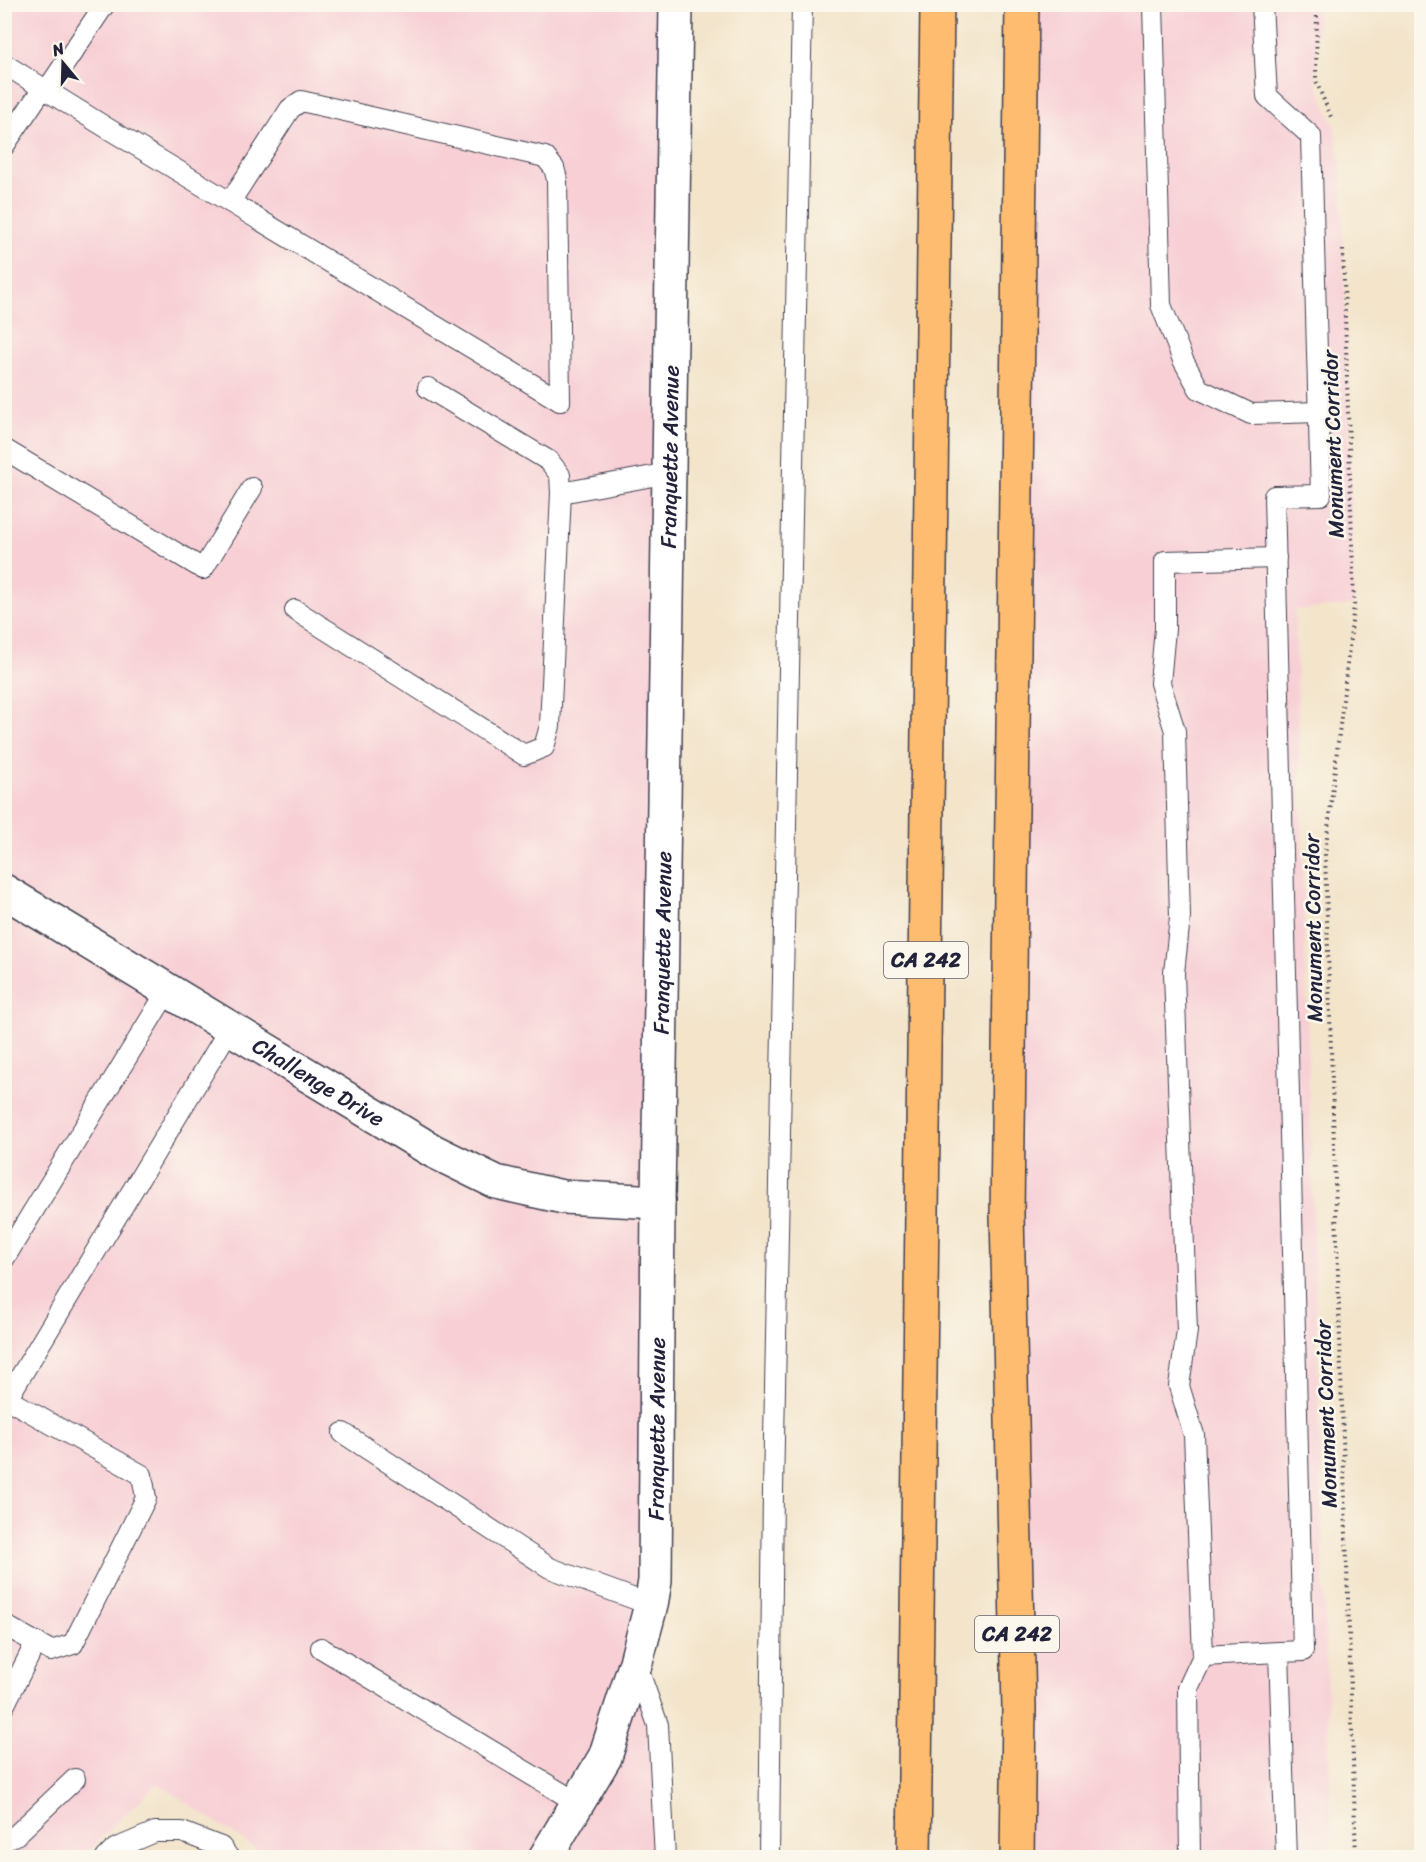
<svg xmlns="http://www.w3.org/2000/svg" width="1426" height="1862" viewBox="0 0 1426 1862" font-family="Sriracha,sans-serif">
  <rect width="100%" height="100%" fill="#fbf7ec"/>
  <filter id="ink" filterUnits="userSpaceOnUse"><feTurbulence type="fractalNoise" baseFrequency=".0167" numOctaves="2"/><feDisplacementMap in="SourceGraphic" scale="12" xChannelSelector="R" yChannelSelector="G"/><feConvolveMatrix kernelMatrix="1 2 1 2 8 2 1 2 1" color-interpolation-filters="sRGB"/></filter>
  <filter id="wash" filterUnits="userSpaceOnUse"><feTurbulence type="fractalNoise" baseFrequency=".008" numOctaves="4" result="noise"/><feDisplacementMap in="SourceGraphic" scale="24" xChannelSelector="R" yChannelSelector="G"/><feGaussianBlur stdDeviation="1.35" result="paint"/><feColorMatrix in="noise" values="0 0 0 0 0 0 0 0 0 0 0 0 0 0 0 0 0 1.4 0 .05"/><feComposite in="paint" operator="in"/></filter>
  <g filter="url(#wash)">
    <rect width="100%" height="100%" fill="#f3e4ca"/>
    <g fill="#f7cfd5">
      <polygon points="5,5 676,5 658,1202 636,1662 658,1725 665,1857 268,1857 157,1783 82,1857 5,1858"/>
      <polygon points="1025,5 1317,5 1316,81 1334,125 1341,169 1354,605 1295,610 1332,1857 1017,1858"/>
    </g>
  </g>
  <g filter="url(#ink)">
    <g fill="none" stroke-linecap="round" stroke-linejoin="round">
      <g stroke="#413f50" stroke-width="22">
        <g id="lane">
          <polyline points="1153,4 1161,305 1183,360 1199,389 1251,414 1319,412"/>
          <polyline points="1262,4 1267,96 1311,136 1321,495 1274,496 1303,1651 1279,1652 1286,1858"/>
          <polyline points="4,64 107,128 560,401"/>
          <polyline points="47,90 105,4"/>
          <polyline points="4,146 43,88"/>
          <polyline points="230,202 290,109 301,101 545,157 554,168 557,179 560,401"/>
          <polyline points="428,388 549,461 560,475 561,493"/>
          <polyline points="4,449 203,569 252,488"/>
          <polyline points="295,610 524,755 544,747 550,726 561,493 669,473"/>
          <polyline points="4,1259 168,990"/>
          <polyline points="4,1404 230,1028"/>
          <polyline points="343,1433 550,1568 651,1605"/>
          <polyline points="4,1625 51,1651 73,1644 146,1498 142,1475 7,1399"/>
          <polyline points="321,1648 578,1803"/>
          <polyline points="1203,1656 1279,1652"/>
          <polyline points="636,1663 658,1725 665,1858"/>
          <polyline points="4,1706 36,1642"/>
          <polyline points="4,1841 16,1835 75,1779"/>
          <polyline points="106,1858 115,1849 155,1832 182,1832 221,1847 229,1858"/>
          <polyline points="769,1858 773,1491 802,4"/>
          <polyline points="1190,1858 1188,1688 1203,1656 1194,1435 1179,1386 1187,1331 1174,973 1180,917 1175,731 1160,683 1165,629 1165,561 1276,558"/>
        </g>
      </g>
      <g stroke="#413f50" stroke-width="36">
        <g id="street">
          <path id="s1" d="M 4,891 L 433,1151 L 496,1182 L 563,1197 L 658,1202"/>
          <path id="s2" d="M 545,1858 L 605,1757 L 636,1662 L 651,1605 L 655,1581 L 658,1202 L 676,4"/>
        </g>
      </g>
      <g stroke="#413f50" stroke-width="36">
        <g id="highway">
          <polyline points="914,1858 937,4"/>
          <polyline points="1017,1858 1019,1708 1007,1215 1022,4"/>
        </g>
      </g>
      <g stroke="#413f50" stroke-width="4" stroke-dasharray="1.5 4.5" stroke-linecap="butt">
        <polyline points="1317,4 1316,81 1331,117"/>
        <polyline points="1343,250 1354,605 1325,854 1356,1858"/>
      </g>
      <use href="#lane" stroke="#fff" stroke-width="20"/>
      <use href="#street" stroke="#fff" stroke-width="33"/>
      <use href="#highway" stroke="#fdbc70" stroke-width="33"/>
    </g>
  </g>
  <g text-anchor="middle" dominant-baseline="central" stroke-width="5" stroke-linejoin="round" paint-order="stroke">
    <g fill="#fbf7ec" stroke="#636270" stroke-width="1.5">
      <rect x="884" y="942" width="84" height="36" rx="4.5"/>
      <rect x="975" y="1616" width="84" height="36" rx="4.5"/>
    </g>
    <g font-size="21" font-weight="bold" fill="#22223b">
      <text x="926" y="960">CA 242</text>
      <text x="1017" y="1634">CA 242</text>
    </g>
    <g font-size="22" fill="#22223b" stroke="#fbf7ec">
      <text transform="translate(1333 444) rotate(-92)">Monument Corridor</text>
      <text stroke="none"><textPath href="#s2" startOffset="1425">Franquette Avenue</textPath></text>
      <text transform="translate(1313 928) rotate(-91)">Monument Corridor</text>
      <text stroke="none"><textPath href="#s2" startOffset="939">Franquette Avenue</textPath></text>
      <text stroke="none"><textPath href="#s1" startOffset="368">Challenge Drive</textPath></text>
      <text transform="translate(1326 1414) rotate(-92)">Monument Corridor</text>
      <text stroke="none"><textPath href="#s2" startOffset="453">Franquette Avenue</textPath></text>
    </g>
  </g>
  <rect width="1426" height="1862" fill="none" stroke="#fbf7ec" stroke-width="24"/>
  <g transform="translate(63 63) rotate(341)" stroke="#fbf7ec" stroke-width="4.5" paint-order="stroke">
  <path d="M0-4.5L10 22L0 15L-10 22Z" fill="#22223b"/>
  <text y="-9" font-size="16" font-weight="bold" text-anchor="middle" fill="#22223b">N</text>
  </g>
</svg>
